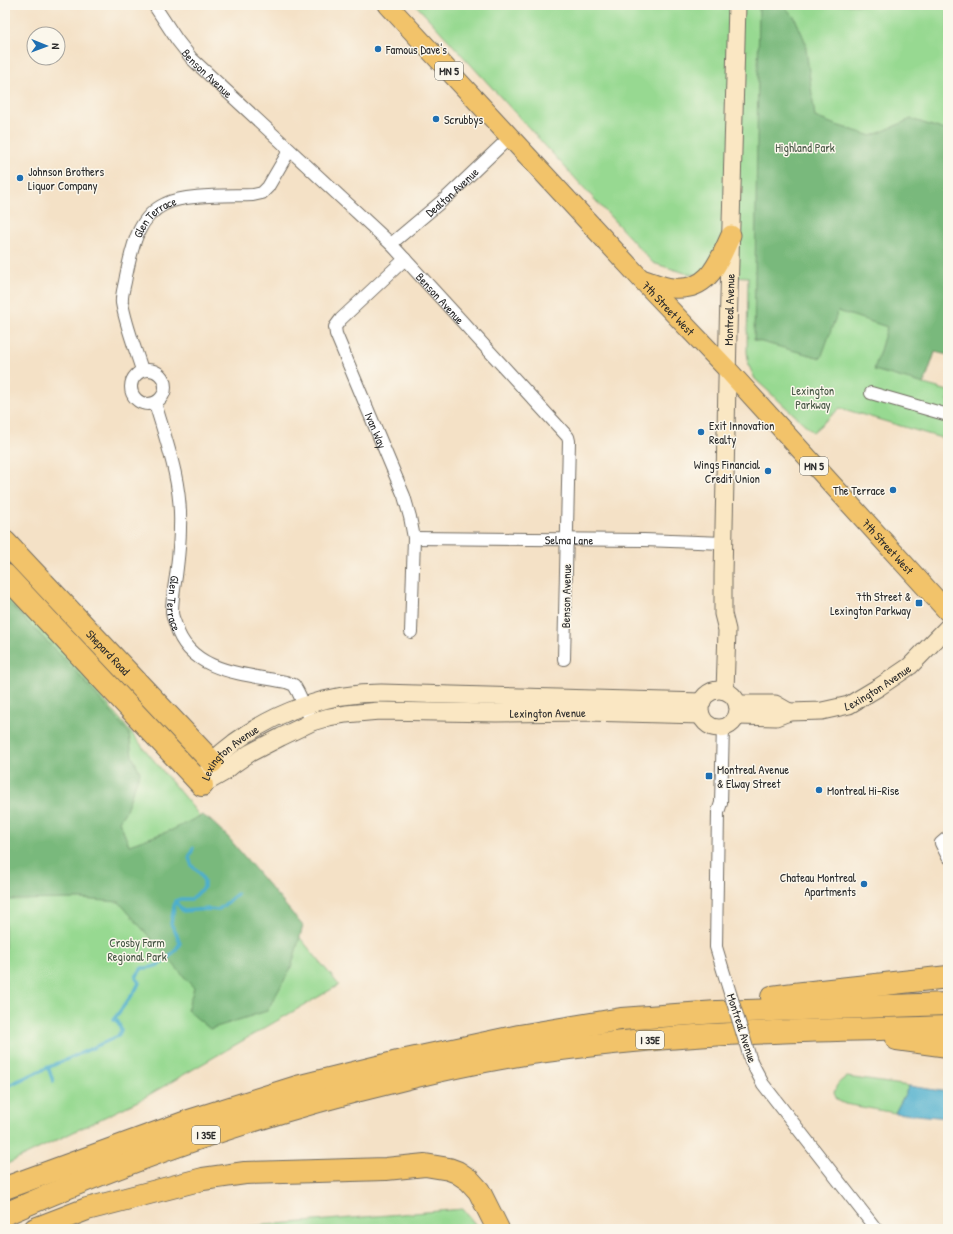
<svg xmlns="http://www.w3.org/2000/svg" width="953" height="1234" viewBox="0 0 953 1234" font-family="'Patrick Hand',sans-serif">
  <rect width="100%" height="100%" fill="#fbf7ec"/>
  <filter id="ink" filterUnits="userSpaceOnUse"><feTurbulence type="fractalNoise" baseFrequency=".025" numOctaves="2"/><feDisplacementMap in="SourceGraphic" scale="8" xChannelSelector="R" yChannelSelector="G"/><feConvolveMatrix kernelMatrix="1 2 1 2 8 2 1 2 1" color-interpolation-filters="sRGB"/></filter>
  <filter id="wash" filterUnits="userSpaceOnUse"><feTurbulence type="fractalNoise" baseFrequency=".012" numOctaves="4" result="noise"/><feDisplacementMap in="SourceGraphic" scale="16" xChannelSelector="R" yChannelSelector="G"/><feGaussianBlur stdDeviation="0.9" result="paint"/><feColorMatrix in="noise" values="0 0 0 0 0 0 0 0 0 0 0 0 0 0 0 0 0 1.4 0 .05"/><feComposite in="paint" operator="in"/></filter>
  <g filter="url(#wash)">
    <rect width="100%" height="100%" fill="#f4e1c6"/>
    <g fill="#97d991" stroke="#61825e">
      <polygon points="416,5 948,5 948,313 924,384 948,391 948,440 840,408 813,432 755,379 749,366 747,352 748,277 688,274 653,263"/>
      <polygon points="5,581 30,610 339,985 140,1100 5,1165"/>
      <path d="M 847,1077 L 909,1086 L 895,1113 L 845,1104 L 837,1100 L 834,1093 C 836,1085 839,1081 847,1077 Z"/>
      <polygon points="463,1209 479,1229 215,1229"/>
    </g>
    <g fill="#79b97b" stroke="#527253">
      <polygon points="759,7 785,7 795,18 805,41 815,117 836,125 872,136 911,119 948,131 948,355 935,352 924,384 874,370 887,327 838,311 821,358 754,340"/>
      <polygon points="5,599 73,668 129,733 132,756 140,772 125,812 119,821 129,845 172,830 202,815 210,820 227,836 303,926 291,968 267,1011 210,1029 187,1010 194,988 119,902 81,899 5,900"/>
    </g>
    <polygon fill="#4eafcd" stroke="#3c6d7c" points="909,1086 948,1092 948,1118 895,1113"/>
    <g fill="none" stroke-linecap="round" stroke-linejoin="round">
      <g stroke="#4eafcd" stroke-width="3.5">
        <polyline points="175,901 183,911 208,909 218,910 237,894"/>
        <polyline points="48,1067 53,1081"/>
        <path d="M 5,1087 C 43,1069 81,1054 118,1036 L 121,1030 L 118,1022 L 114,1019 L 135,991 L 139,983 L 136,977 L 142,968 C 159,969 172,957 180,943 L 177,935 L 171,924 L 175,901 L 180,899 L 192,899 L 204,887 L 204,881 L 200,873 L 192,866 L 189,858 L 193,848"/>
      </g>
    </g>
  </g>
  <g filter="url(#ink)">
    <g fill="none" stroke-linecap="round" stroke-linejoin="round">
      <g stroke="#716b61" stroke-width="14">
        <g id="street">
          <path id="s1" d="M 154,5 L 177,40 L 192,59 L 391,244 L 568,437 L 569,441 L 564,659"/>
          <path id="s2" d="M 391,244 L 448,196 L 510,137"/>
          <path id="s3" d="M 405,259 L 341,319 L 335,327 L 336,334 L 404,496 L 410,517 L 414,538 L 411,632"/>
          <circle cx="148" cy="387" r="17"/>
          <path id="s4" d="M 142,370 C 135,348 126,326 122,303 C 121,294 125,285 126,276 C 132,249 137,217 165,204 C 185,194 229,196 253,195 L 262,193 L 268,187 L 289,151"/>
          <polyline points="871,393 948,415"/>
          <path id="s5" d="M 155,403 C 167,443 182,484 180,527 C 180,543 178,560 176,576 C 174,588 172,600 172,612 C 172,617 175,622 176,626 C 190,673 246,674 286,682 L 294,685 L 298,692 L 312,722"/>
          <path id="s6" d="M 414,538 L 644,540 L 724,543"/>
          <polyline points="723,727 721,803 718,812 716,947 726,980"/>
          <polyline points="948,837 941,843 948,857"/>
          <polyline points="751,1061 763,1084 876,1229"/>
        </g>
      </g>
      <g stroke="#716b61" stroke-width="19">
        <g id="secondary">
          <circle cx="719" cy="709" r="19"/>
          <path id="s7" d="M 725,691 L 727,630 L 723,614 L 723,575 L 728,333 L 737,5"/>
          <polyline points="737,704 775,704 789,712"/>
          <path id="s8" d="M 737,716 L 776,717 L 789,712 L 822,711 L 849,705 L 879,687 L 910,666 L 948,627"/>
          <path id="s9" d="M 202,785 C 205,778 208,769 212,763 C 218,754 228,748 235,742 C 277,711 328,693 381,693 L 702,702"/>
          <path id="s10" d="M 202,785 L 223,773 L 234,764 L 250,753 L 281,737 L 312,722 L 329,717 L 346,714 L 379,711 L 496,713 L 586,712 L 701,715"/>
        </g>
      </g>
      <g stroke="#716b61" stroke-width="21">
        <g id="primary">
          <path id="s11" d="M 388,5 L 641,279 L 728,370 L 948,612"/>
          <path d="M 642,279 C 652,282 662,287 672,288 C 709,292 718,263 731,235"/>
        </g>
      </g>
      <g stroke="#716b61" stroke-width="24">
        <g id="highway">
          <path id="s12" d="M 5,542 L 212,762"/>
          <polyline points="5,575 202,785"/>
          <polyline points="772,997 794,994 948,977"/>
          <polyline points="897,1039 948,1046"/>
          <polyline points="5,1188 189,1121 297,1087 406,1060 519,1036 621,1019 717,1012 948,1004"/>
          <path d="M 5,1214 C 131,1159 258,1114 392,1082 C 436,1071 480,1061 525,1054 C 586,1045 648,1039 709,1035 C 788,1030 869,1030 948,1027"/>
          <polyline points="35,1229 87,1209 203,1179 245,1173 386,1169 425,1165 449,1169 457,1172 469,1180 479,1191 498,1229"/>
        </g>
      </g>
      <use href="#street" stroke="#fff" stroke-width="12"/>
      <use href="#secondary" stroke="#fae7c3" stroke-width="17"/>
      <use href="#primary" stroke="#f2c36a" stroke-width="19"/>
      <use href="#highway" stroke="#f2c36a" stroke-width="22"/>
      <g stroke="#716b61" stroke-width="14" stroke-linecap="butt">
        <polyline id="street-bridge" points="726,980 751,1061"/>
      </g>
      <use href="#street-bridge" stroke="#fff" stroke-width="12"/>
    </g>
  </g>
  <g fill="#1f6fb2" stroke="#fbf7ec" stroke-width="1.5">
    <circle cx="378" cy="49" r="4"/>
    <circle cx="436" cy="119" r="4"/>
    <circle cx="20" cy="178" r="4"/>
    <circle cx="701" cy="432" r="4"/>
    <circle cx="768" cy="471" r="4"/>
    <circle cx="893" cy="490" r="4"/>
    <rect x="915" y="599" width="8" height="8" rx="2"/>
    <rect x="705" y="772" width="8" height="8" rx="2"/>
    <circle cx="819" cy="790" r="4"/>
    <circle cx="864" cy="884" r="4"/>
  </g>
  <g text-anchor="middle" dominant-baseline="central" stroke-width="3" stroke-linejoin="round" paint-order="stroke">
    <g fill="#fbf7ec" stroke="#696865" stroke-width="1">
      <rect x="435" y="62" width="28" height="18" rx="3"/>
      <rect x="800" y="457" width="28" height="18" rx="3"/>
      <rect x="636" y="1031" width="28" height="18" rx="3"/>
      <rect x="192" y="1126" width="28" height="18" rx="3"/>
    </g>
    <g font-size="11" font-weight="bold" fill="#2b2b2b">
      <text x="449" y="71">MN 5</text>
      <text x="814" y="466">MN 5</text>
      <text x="650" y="1040">I 35E</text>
      <text x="206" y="1135">I 35E</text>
    </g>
    <g font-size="12" fill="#2b2b2b" stroke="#fbf7ec" text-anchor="start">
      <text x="386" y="49">Famous Dave's</text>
      <text x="444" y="119">Scrubbys</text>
      <text x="28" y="171">Johnson Brothers<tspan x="28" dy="14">Liquor Company</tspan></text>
      <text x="709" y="425">Exit Innovation<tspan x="709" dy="14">Realty</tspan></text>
      <text x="760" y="464" text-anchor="end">Wings Financial<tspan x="760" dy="14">Credit Union</tspan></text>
      <text x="885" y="490" text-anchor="end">The Terrace</text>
      <text x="911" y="596" text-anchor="end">7th Street &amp;<tspan x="911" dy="14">Lexington Parkway</tspan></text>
      <text x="717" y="769">Montreal Avenue<tspan x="717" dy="14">&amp; Elway Street</tspan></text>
      <text x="827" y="790">Montreal Hi-Rise</text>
      <text x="856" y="877" text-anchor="end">Chateau Montreal<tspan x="856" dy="14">Apartments</tspan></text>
    </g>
    <g font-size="12" fill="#2b2b2b" stroke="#fbf7ec">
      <text stroke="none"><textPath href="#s1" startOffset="87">Benson Avenue</textPath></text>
      <text stroke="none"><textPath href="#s2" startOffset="80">Dealton Avenue</textPath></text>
      <text stroke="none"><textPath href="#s4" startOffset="166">Glen Terrace</textPath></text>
      <text stroke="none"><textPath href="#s1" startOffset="411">Benson Avenue</textPath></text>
      <text stroke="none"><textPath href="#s11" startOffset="413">7th Street West</textPath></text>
      <text stroke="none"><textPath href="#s7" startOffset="382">Montreal Avenue</textPath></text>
      <text stroke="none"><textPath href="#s3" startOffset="209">Ivan Way</textPath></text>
      <text stroke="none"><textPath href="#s6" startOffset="155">Selma Lane</textPath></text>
      <text stroke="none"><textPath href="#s11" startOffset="737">7th Street West</textPath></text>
      <text transform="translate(566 596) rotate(-89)">Benson Avenue</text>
      <text stroke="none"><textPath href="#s5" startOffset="204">Glen Terrace</textPath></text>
      <text stroke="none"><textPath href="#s12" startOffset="151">Shepard Road</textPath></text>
      <text stroke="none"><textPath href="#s8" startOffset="147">Lexington Avenue</textPath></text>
      <text stroke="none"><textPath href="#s10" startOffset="364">Lexington Avenue</textPath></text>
      <text stroke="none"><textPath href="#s9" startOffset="44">Lexington Avenue</textPath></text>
      <text transform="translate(742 1028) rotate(72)">Montreal Avenue</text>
    </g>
    <g font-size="12" fill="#465644" stroke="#fbf7ec">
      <text x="805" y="147">Highland Park</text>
      <text x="813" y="390">Lexington<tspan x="813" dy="14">Parkway</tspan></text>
      <text x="137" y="942">Crosby Farm<tspan x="137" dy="14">Regional Park</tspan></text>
    </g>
  </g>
  <rect width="953" height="1234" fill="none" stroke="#fbf7ec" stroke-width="20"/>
  <g transform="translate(46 46) rotate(91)"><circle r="19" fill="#fbf7ec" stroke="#a8a59f"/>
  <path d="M0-3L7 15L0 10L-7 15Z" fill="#1f6fb2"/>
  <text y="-6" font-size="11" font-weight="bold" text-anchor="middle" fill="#2b2b2b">N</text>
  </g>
</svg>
